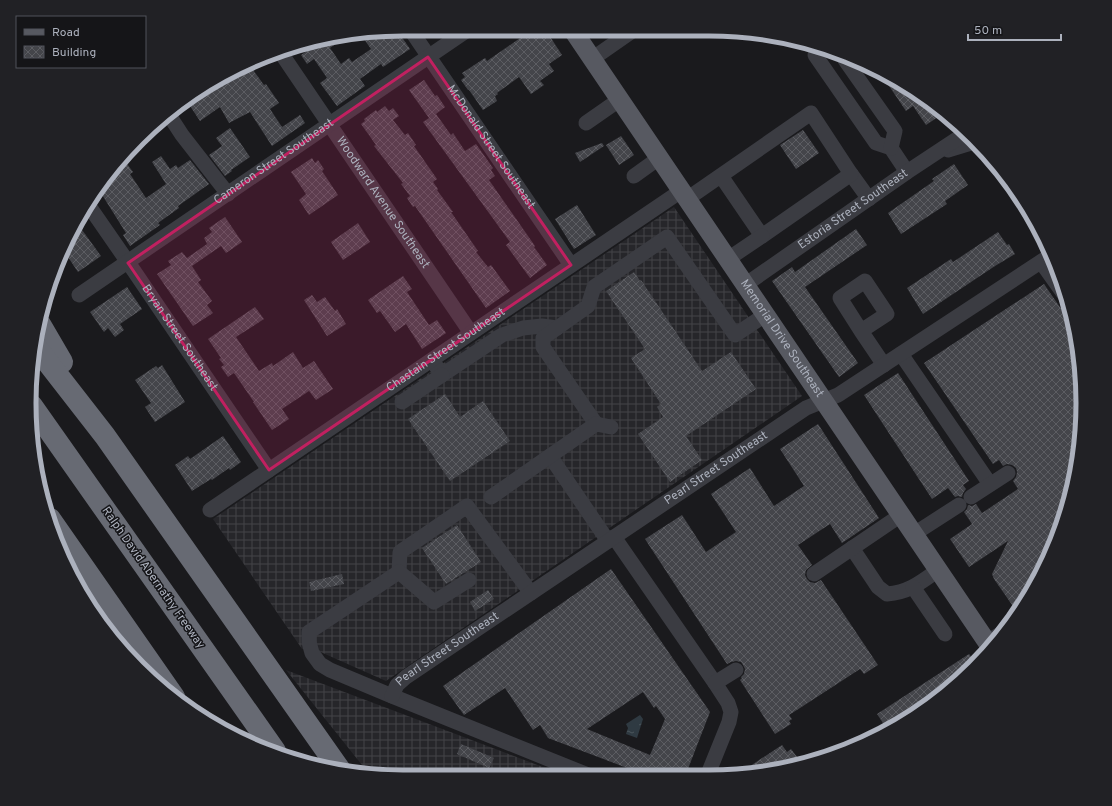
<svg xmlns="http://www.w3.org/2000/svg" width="1112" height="806" viewBox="0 0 1112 806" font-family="Overpass,sans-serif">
  <defs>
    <pattern id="industrial-grid" width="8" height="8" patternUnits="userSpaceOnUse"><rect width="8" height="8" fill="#26262a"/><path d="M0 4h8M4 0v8" fill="none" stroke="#434347"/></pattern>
    <pattern id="water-ripples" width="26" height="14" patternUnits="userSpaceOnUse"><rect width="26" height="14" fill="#2f3a42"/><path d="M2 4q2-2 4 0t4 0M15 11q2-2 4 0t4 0" fill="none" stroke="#4a545b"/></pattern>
    <pattern id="building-cross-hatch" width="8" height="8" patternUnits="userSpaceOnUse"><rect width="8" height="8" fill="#44454a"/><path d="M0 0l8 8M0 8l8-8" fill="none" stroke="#5c5d62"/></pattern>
  </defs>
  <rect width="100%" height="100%" fill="#1a1a1d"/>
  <g fill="url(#industrial-grid)">
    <polygon points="674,207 802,396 386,681 316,650 302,649 213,519"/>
    <polygon points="286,670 564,775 378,776 370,775"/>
  </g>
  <polygon fill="url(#water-ripples)" points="640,715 643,719 637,738 626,734 628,728 626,724"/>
  <g fill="url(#building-cross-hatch)" fill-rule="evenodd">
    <polygon points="533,29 545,29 562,55 549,64 554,71 540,81 544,85 531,94 519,77 497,93 498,94 495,96 497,101 483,110 469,90 468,90 461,80 465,77 462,73 485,58 487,61"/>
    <polygon points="397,30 410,49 383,67 381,64 360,79 365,86 337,106 320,83 327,78 314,59 307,64 301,55 323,40 347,36 330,48 341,64 349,58 352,62 371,49 361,35"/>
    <polygon points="251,67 264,85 266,84 279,103 270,109 282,127 300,115 305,123 272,146 250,112 229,123 220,107 200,121 190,106"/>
    <polygon points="883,77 917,92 941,115 926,125 913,106 906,111"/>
    <polygon points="424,80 435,96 437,95 445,107 436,114 451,135 453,133 465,151 476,144 493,168 491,170 495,176 489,180 535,246 534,247 547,265 530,278 506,245 510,242 423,122 429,118 409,90"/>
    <polygon points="385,106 389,111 393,108 399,116 393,120 405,135 408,133 416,145 414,146 437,179 433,182 438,189 437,190 453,212 451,212 478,251 476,252 488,267 491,265 510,291 486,308 415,206 413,207 407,198 410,196 401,184 403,183 374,146 376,145 361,124 365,121 364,119 376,110 377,112"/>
    <polygon points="230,128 250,157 231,170 232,171 225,176 209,155 222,146 216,138"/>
    <polygon points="803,130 819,153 796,169 780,145"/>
    <polygon points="621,136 634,155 619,165 606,145"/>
    <polygon points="602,143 604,146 580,162 575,153"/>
    <polygon points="161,156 170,169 176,165 178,168 190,160 209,184 178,206 179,208 158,223 160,225 130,246 123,235 126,233 99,190 122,157 133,172 130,174 146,198 166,184 152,162"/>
    <polygon points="312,158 315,163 318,160 324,169 322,171 338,195 309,215 299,200 306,194 291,172"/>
    <polygon points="954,164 968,185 945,201 947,204 901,234 888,213 934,181 932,179"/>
    <polygon points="577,205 596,235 574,249 555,219"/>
    <polygon points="225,217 242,242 226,253 221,246 192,266 201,280 198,282 212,301 207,305 213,313 193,326 157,274 171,265 168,261 182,252 187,258 207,244 204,238 212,232 209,228"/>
    <polygon points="77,223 101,256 78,272 64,251 67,238"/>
    <polygon points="358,223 370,242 343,260 331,242"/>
    <polygon points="856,229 867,245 805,287 858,363 839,377 772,281 792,267 795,272"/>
    <polygon points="998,232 1007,245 1009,244 1015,254 995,266 923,314 907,288 951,259 953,262"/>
    <polygon points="634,272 640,281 641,280 702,371 731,352 756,389 686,436 702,460 670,482 638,434 663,417 657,407 661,404 631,358 645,349 606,291"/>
    <polygon points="403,276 412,289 407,292 429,325 437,320 446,333 422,349 406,324 395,332 380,311 377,313 368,300"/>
    <polygon points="1044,284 1073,326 1082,378 1080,452 1063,523 1033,590 1017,612 994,579 992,574 1008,541 969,567 950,539 972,524 964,512 967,509 968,505 972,506 976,504 982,513 1018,489 1013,481 1016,477 1017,472 1016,468 1012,465 1007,464 1003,466 999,460 993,464 924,363"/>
    <polygon points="127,287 142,309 120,324 124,330 115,337 108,328 104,332 90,312"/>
    <polygon points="312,295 317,302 325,297 335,311 337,309 346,324 327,336 304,300"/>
    <polygon points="255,307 264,319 236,337 259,371 272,363 273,366 293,352 303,368 314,361 333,389 316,400 309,391 282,409 289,419 272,430 253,402 254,402 234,373 228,377 221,367 224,365 219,359 221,358 208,339"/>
    <polygon points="162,365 185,402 155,422 145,407 151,403 135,380 156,366 158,368"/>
    <polygon points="898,373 969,481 963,485 966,489 963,493 962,497 958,496 955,497 948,488 932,499 864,395"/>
    <polygon points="445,394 460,417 483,401 510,441 450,481 408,419"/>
    <polygon points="818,424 879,518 842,543 830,524 798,545 812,565 806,570 805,575 807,579 810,582 815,583 821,580 878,665 864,674 860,669 800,708 789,715 792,719 789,721 791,724 775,734 740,680 742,678 741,677 744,674 745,669 743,665 741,662 736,661 731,662 727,664 645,539 682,515 706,552 736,532 711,494 750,468 774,506 804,486 780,449"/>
    <polygon points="223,436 241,462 230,470 229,468 212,480 211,479 192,491 175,465 188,456 190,459"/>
    <polygon points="457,525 481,562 446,584 422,548"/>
    <path d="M 611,569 L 710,712 L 686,774 L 643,774 L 548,738 L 540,725 L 533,730 L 505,688 L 464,715 L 443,686 ZM 643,692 L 654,708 L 656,706 L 665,719 L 650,755 L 587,729 Z"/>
    <polygon points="342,574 344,584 311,591 309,582"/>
    <polygon points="488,590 494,599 475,611 470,602"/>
    <polygon points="969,654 976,663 937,700 887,729 877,714"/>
    <polygon points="461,744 494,758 489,768 457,754"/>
    <polygon points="782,745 787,752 791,749 801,762 758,774 738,774"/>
  </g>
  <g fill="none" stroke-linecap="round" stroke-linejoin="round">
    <g stroke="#3b3c42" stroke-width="15">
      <path id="s1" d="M 410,29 L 571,265"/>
      <polyline points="823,50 815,55 876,143 891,148 907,172"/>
      <path id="s2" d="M 281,53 L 471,333"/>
      <polyline points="592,59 635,29"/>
      <polyline points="845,60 895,131 891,148"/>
      <polyline points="169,115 182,135 228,194"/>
      <polyline points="586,123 619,100"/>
      <polyline points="948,150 971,143"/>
      <polyline points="851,174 869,199"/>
      <polyline points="634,176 659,158"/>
      <polyline points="687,199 811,113 851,174 762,236 721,176"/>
      <path id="s3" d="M 89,206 L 134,271 L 269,470"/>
      <polyline points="728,259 762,236"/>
      <polyline points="1041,262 1068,300"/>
      <path id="s4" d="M 745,285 L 907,172 L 963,135"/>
      <path id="s5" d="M 79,295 L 469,29"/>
      <polyline points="861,331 887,314 865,281 840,298 861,331 884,365"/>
      <polyline points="901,354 990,484"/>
      <polyline points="432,360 442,375 502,335 523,328 542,326 557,328"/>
      <polyline points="402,402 442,375"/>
      <polyline points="596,424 543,347 543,338 588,306 594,287 667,237 735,335 765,315"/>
      <polyline points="550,456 608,541"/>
      <polyline points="491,497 596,424 611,427"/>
      <polyline points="971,497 1008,473"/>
      <path id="s6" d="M 210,510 L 681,191"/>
      <polyline points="914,534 959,505"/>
      <polyline points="614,537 715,683 728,703 731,712 729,722 708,774"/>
      <path d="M 852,548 L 878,587 L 887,594 C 909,592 920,583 938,570"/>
      <polyline points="399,572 400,552 467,506 531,593"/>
      <polyline points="814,574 901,515"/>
      <polyline points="469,580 434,602 399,572 309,632 309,642 312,653 320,664 330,670 392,696 588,775"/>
      <polyline points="913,587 945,634"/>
      <polyline points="987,642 1002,633"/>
      <polyline points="715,683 736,670"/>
      <path id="s7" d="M 392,696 L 397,685 L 406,677 L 806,408 L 838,395 L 1051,255"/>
    </g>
    <path stroke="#575961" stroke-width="19" id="s8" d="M 572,29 L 991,648"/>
    <g stroke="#676a73" stroke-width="22">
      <polyline points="41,326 62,362"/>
      <polyline points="35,346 105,436 340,770"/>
      <polyline points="32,406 275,751"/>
      <polyline points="50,519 174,697"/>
    </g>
  </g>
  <path fill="#c12060" fill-opacity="0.2" stroke="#c12060" stroke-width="3" stroke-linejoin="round" d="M 428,57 L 571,265 L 269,470 L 128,263 Z"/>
  <g text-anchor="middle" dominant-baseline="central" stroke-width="3" stroke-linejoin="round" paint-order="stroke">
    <g font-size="12" fill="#acb1bd" stroke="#151518">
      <text stroke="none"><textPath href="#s1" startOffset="143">McDonald Street Southeast</textPath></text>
      <text stroke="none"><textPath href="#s5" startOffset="236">Cameron Street Southeast</textPath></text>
      <text stroke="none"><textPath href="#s2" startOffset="181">Woodward Avenue Southeast</textPath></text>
      <text stroke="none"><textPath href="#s4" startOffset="132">Estoria Street Southeast</textPath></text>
      <text stroke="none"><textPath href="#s3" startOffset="160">Bryan Street Southeast</textPath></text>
      <text stroke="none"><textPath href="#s8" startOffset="374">Memorial Drive Southeast</textPath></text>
      <text stroke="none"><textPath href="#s6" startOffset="285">Chastain Street Southeast</textPath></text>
      <text stroke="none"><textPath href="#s7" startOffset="398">Pearl Street Southeast</textPath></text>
      <text transform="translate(153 578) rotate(55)">Ralph David Abernathy Freeway</text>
      <text stroke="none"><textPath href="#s7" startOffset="74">Pearl Street Southeast</textPath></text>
    </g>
  </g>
  <path d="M0 0H1112V806H0ZM403 36H709A367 367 0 0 1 1076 403V403A367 367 0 0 1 709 770H403A367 367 0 0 1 36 403V403A367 367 0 0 1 403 36Z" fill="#212125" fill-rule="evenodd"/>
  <path fill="none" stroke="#acb1bd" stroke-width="5" d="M403 36H709A367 367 0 0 1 1076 403V403A367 367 0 0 1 709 770H403A367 367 0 0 1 36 403V403A367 367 0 0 1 403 36Z"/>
  <rect x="16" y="16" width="130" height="52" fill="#151518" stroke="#51535a"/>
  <rect x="24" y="29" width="20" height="6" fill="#575961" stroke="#51535a"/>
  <text x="52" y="36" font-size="12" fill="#acb1bd">Road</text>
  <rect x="24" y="46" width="20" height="12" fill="url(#building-cross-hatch)" stroke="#51535a"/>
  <text x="52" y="56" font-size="12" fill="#acb1bd">Building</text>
  <path d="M968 34v6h93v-6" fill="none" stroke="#acb1bd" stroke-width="2"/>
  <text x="974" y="34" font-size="12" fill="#acb1bd" stroke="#151518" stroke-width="3" paint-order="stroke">50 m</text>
</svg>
